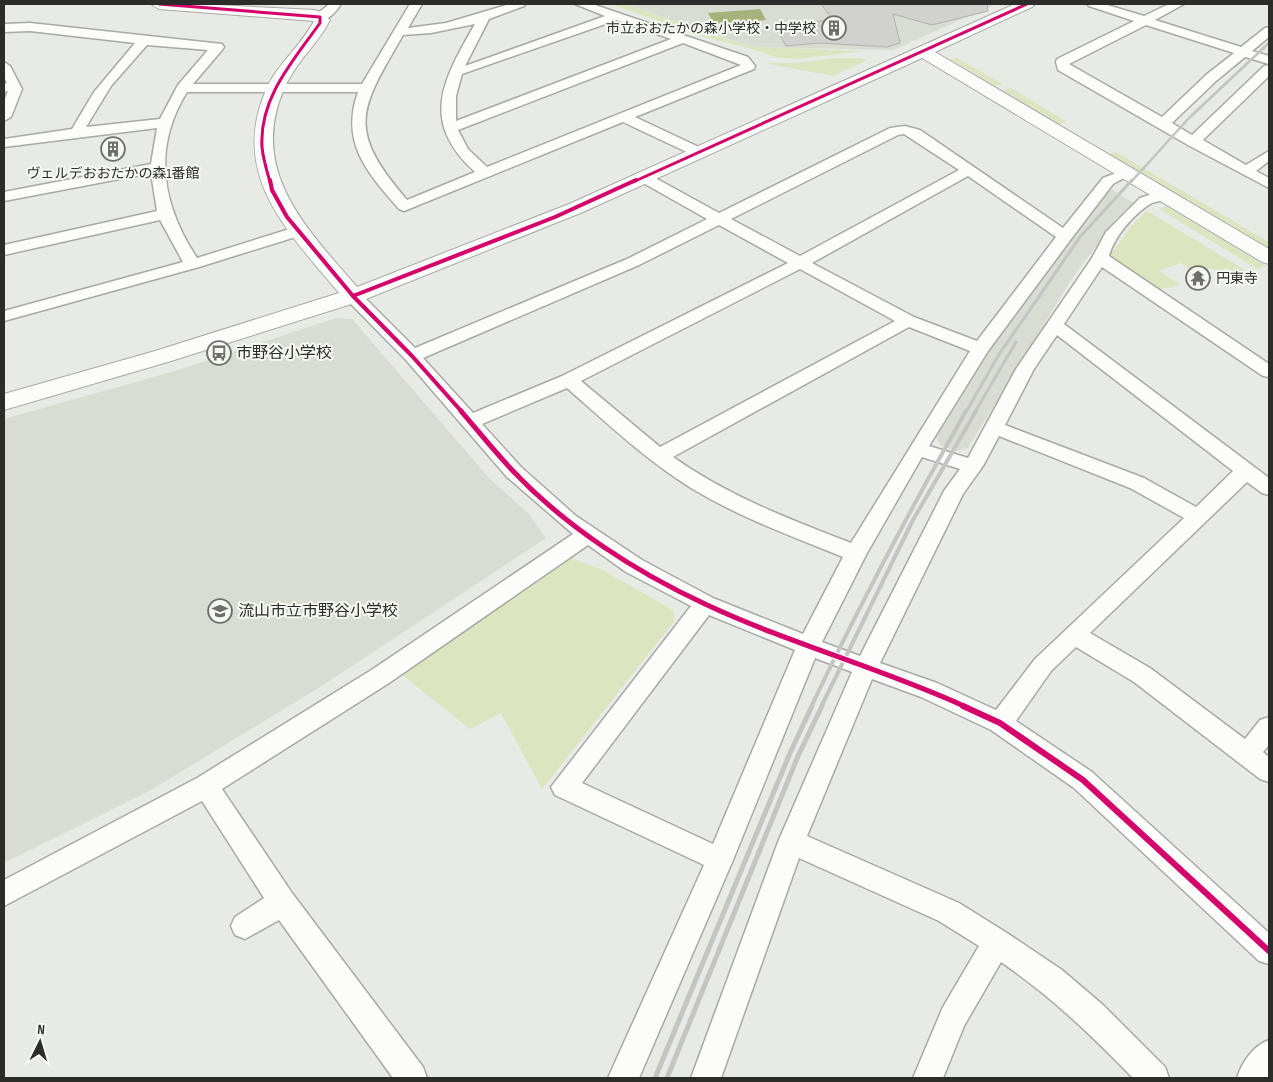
<svg xmlns="http://www.w3.org/2000/svg" width="1273" height="1082" viewBox="0 0 1273 1082" font-family="'Sofia Sans Condensed','Noto Sans JP',sans-serif">
  <rect width="100%" height="100%" fill="#e8eae5"/>
  <g fill="#d9dcd2">
    <polygon points="625,4 996,4 893,50 752,47"/>
    <polygon points="1109,188 1134,203 1116,219 1071,280 968,448 956,451 941,446 936,438 972,377 1051,263"/>
    <polygon points="336,318 352,319 489,478 528,513 546,538 325,684 151,790 4,863 4,419 175,371"/>
  </g>
  <g fill="#dbe6c1">
    <polygon points="611,4 625,4 689,26 690,30 686,31"/>
    <path d="M 703,34 L 711,34 L 752,47 L 863,51 L 799,59 L 777,58 C 772,53 711,39 700,36 Z"/>
    <polygon points="836,58 861,58 867,60 833,76 764,63 796,63"/>
    <polygon points="957,58 1003,84 995,86 950,59"/>
    <polygon points="1011,88 1067,122 1058,124 1002,90"/>
    <polygon points="1116,152 1269,242 1269,250 1108,155"/>
    <polygon points="1167,206 1172,209 1266,266 1257,269 1159,209"/>
    <polygon points="1147,211 1245,270 1237,273 1226,268 1218,272 1212,268 1197,274 1180,263 1159,271 1181,285 1158,290 1112,260 1111,254 1133,224"/>
    <polygon points="571,558 603,570 673,610 675,620 542,789 501,713 470,729 401,674"/>
  </g>
  <polygon fill="#a5b27c" points="760,9 766,20 714,24 708,13"/>
  <polygon fill="#d1d2ce" stroke="#b1b2af" points="821,4 987,4 988,11 932,25 893,14 900,43 887,47 819,43 786,46 774,25 833,20"/>
  <g fill="none" stroke-linecap="round" stroke-linejoin="round">
    <g stroke="#a7a9a5" stroke-width="3">
      <g id="street">
        <path d="M 329,4 L 341,4 C 335,13 328,22 316,20 L 314,17 C 318,11 325,9 329,4 Z"/>
        <path d="M 410,4 L 422,4 L 408,28 L 446,23 L 510,4 L 526,4 L 524,6 L 489,19 L 465,66 L 605,16 L 575,4 L 592,4 L 748,57 L 755,66 L 754,69 L 635,117 L 703,149 L 705,152 L 703,155 L 693,155 L 623,122 L 404,211 L 399,209 C 367,172 340,143 358,92 L 187,92 C 152,148 162,205 197,258 L 299,226 L 305,228 L 307,231 L 305,234 L 199,267 L 4,321 L 4,311 L 183,262 L 160,220 L 4,255 L 4,245 L 157,211 L 151,173 L 4,201 L 4,192 L 151,164 L 157,128 L 4,147 L 4,139 L 72,129 L 94,92 L 135,43 L 30,31 L 4,32 L 4,24 L 30,23 L 222,44 L 224,47 L 222,50 L 193,84 L 362,84 ZM 617,20 L 671,39 L 456,121 L 456,96 L 462,74 ZM 475,24 C 443,80 419,121 475,172 L 407,200 C 345,128 360,110 403,35 L 431,33 ZM 683,43 L 741,65 L 487,167 L 468,149 L 458,130 ZM 147,45 L 208,50 L 178,85 L 160,119 L 86,127 L 111,86 Z"/>
        <path d="M 1087,4 L 1104,4 L 1144,16 L 1169,4 L 1184,4 L 1155,20 L 1241,47 L 1265,28 L 1269,27 L 1269,37 L 1252,51 L 1269,56 L 1269,64 L 1245,57 L 1216,81 L 1172,123 L 1192,135 L 1264,66 L 1269,65 L 1269,76 L 1203,140 L 1246,165 L 1269,151 L 1269,161 L 1256,171 L 1269,178 L 1269,188 L 1188,145 L 1058,70 L 1056,62 L 1057,59 L 1134,21 L 1089,6 ZM 1146,25 L 1234,53 L 1206,75 L 1162,117 L 1069,64 Z"/>
        <polygon points="4,62 10,66 22,89 11,117 4,121 4,101 8,91 4,92 4,84 7,83 4,77"/>
        <path d="M 905,126 L 920,130 L 1063,228 L 1103,178 L 1126,169 L 1133,173 L 1113,184 L 1071,239 L 988,351 L 929,446 L 968,458 L 1016,369 L 1092,258 L 1106,232 L 1140,198 L 1164,190 L 1169,192 L 1172,195 C 1167,202 1157,200 1150,204 C 1133,215 1114,237 1109,256 L 1269,364 L 1269,377 L 1263,376 L 1102,267 L 1064,324 L 1269,478 L 1269,495 L 1262,493 L 1247,482 L 1090,633 L 1150,668 L 1245,739 L 1260,720 L 1269,717 L 1269,745 L 1263,752 L 1269,757 L 1269,782 L 1260,779 L 1134,682 L 1076,647 L 1051,671 L 1016,721 L 1092,772 L 1269,933 L 1269,964 L 1259,961 L 1074,788 L 991,730 L 921,697 L 872,679 L 807,836 L 959,903 L 1007,933 L 1062,970 L 1103,1005 L 1165,1067 L 1169,1078 L 1133,1078 C 1089,1033 1053,998 1001,962 L 964,1026 L 943,1078 L 913,1078 L 943,1007 L 979,946 L 939,921 L 799,858 L 721,1078 L 691,1078 L 778,842 L 852,672 L 815,658 L 733,860 L 639,1078 L 608,1078 L 704,865 L 555,795 L 551,787 L 691,606 L 626,572 L 588,545 L 389,683 L 222,789 L 292,893 L 423,1067 L 427,1078 L 393,1078 L 279,920 L 245,939 L 235,935 L 231,926 L 235,917 L 264,898 L 202,801 L 4,906 L 4,880 L 197,778 L 373,669 L 573,534 L 507,477 L 406,360 L 347,300 L 345,296 L 347,292 L 359,292 L 415,348 L 627,259 L 707,219 L 638,180 L 636,177 L 638,174 L 648,174 L 719,213 L 890,128 ZM 904,134 L 959,170 L 800,256 L 731,219 L 898,135 ZM 968,176 L 1056,237 L 977,341 L 914,317 L 812,263 ZM 719,225 L 788,263 L 562,376 L 473,413 L 423,358 L 639,265 ZM 800,269 L 895,321 L 660,447 L 581,381 ZM 909,327 L 970,351 L 851,543 C 789,519 728,496 673,457 ZM 1057,335 L 1233,471 L 1196,507 L 1144,478 L 1005,425 L 1034,369 ZM 567,388 C 607,423 646,460 691,488 C 739,517 791,536 843,557 L 803,634 L 713,598 L 642,560 L 576,516 L 521,467 L 482,424 ZM 999,436 L 1130,488 L 1184,518 L 1035,659 L 996,710 L 937,683 L 880,663 L 963,494 L 983,466 ZM 922,457 L 960,469 L 944,491 L 860,656 L 822,642 L 867,553 ZM 709,615 L 795,650 L 713,844 L 582,783 Z"/>
        <path d="M 1269,1040 L 1269,1078 L 1237,1078 C 1242,1062 1253,1046 1269,1040 Z"/>
      </g>
    </g>
    <g stroke="#a7a9a5" stroke-width="2">
      <path id="secondary" d="M 151,4 L 197,4 L 315,10 L 320,12 L 330,20 L 325,29 C 312,49 293,67 284,89 C 248,171 307,229 357,287 L 569,204 L 1015,4 L 1035,4 L 1032,7 L 935,52 L 1269,249 L 1269,264 L 1262,262 L 922,58 L 583,212 L 361,301 L 171,361 L 4,410 L 4,394 L 155,351 L 339,293 C 288,232 229,175 266,90 C 277,64 301,46 314,21 L 159,9 Z"/>
    </g>
    <use href="#street" fill="#fcfcfb" fill-rule="evenodd"/>
    <use href="#secondary" fill="#fcfcfb" fill-rule="evenodd"/>
    <polyline stroke="#c3c4c3" stroke-width="2.5" points="1131,182 1189,118 1269,43"/>
    <g stroke="#c3c4c3" stroke-width="3">
      <polyline points="966,412 998,356 1080,237 1132,180"/>
      <polyline points="975,412 1016,342"/>
    </g>
    <g stroke="#c3c4c3" stroke-width="4">
      <path d="M 811,707 C 859,606 911,508 966,411"/>
      <polyline points="821,707 913,520 976,411"/>
    </g>
    <g stroke="#c3c4c3" stroke-width="5">
      <polyline points="655,1078 790,753 812,706"/>
      <polyline points="667,1078 798,756 822,706"/>
    </g>
    <g stroke="#f6f9f1" stroke-width="5">
      <g id="cycleway-far3">
        <path d="M 159,4 L 320,17 L 320,23 C 293,61 259,98 262,147 C 263,159 267,171 270,182"/>
        <polyline points="633,182 1027,4"/>
      </g>
    </g>
    <g stroke="#f6f9f1" stroke-width="6">
      <g id="cycleway-far2">
        <polyline points="270,180 272,190 287,217 353,296 412,356 462,412"/>
        <polyline points="353,296 555,217 636,180"/>
      </g>
    </g>
    <g stroke="#f6f9f1" stroke-width="8">
      <path id="cycleway-far1" d="M 461,411 C 478,431 495,452 513,471 C 566,527 636,572 705,604 C 790,644 881,668 966,707"/>
    </g>
    <g stroke="#f6f9f1" stroke-width="9">
      <polyline id="cycleway" points="963,706 1000,723 1083,780 1269,951"/>
    </g>
    <use href="#cycleway-far3" stroke="#d6006c" stroke-width="3"/>
    <use href="#cycleway-far2" stroke="#d6006c" stroke-width="4"/>
    <use href="#cycleway-far1" stroke="#d6006c" stroke-width="5"/>
    <use href="#cycleway" stroke="#d6006c" stroke-width="6"/>
  </g>
  <defs>
    <g id="building-ring" transform="scale(1.25)"><circle r="9.5" fill="#f6f9f1" stroke="#6e6f6b" stroke-width="1.5"/><path d="M-4-6H4V6H1V3H-1V6H-4ZM-2.5-4.3h1.7v1.8h-1.7ZM.8-4.3h1.7v1.8H.8ZM-2.5-1h1.7V.8h-1.7ZM.8-1h1.7V.8H.8Z" fill="#6e6f6b"/></g>
    <g id="temple-ring" transform="scale(1.25)"><circle r="9.5" fill="#f6f9f1" stroke="#6e6f6b" stroke-width="1.5"/><path d="M0-6L5-2H3V0L6.5 2.5H4V6H1.5V3h-3V6H-4V2.5H-6.5L-3 0V-2H-5Z" fill="#6e6f6b"/></g>
    <g id="bus-ring" transform="scale(1.25)"><circle r="9.5" fill="#f6f9f1" stroke="#6e6f6b" stroke-width="1.5"/><path d="M-5-6H5V4H4V6H2V4H-2V6H-4V4H-5ZM-3.5-4V0h7V-4ZM-3.5 1.2v1.5H-2V1.2ZM2 1.2v1.5H3.5V1.2Z" fill="#6e6f6b"/></g>
    <g id="school-ring" transform="scale(1.25)"><circle r="9.5" fill="#f6f9f1" stroke="#6e6f6b" stroke-width="1.5"/><path d="M0-5L7-2L0 1L-7-2ZM-4 1L0 2.5L4 1V4Q0 6-4 4Z" fill="#6e6f6b"/></g>
  </defs>
  <g fill-rule="evenodd">
    <use href="#building-ring" x="834" y="28"/>
    <use href="#building-ring" x="113" y="149"/>
    <use href="#temple-ring" x="1198" y="278"/>
    <use href="#bus-ring" x="219" y="353"/>
    <use href="#school-ring" x="220" y="611"/>
  </g>
  <g text-anchor="middle" dominant-baseline="central" stroke-width="4" stroke-linejoin="round" paint-order="stroke">
    <g font-size="14" fill="#2c2d2a" stroke="#f6f9f1" text-anchor="end">
      <text x="816" y="28">市立おおたかの森小学校・中学校</text>
      <text x="113" y="173" text-anchor="middle">ヴェルデおおたかの森1番館</text>
      <text x="1216" y="278" text-anchor="start">円東寺</text>
    </g>
    <g font-size="16" fill="#2c2d2a" stroke="#f6f9f1" text-anchor="start">
      <text x="236" y="353">市野谷小学校</text>
      <text x="238" y="611">流山市立市野谷小学校</text>
    </g>
  </g>
  <rect width="1273" height="1082" fill="none" stroke="#2c2d2a" stroke-width="10"/>
  <g transform="translate(40 1042) rotate(5)" stroke="#f6f9f1" stroke-width="4" paint-order="stroke">
  <path d="M0-4L9 19L0 12L-9 19Z" fill="#2c2d2a"/>
  <text y="-8" font-size="14" font-weight="bold" text-anchor="middle" fill="#2c2d2a">N</text>
  </g>
</svg>
